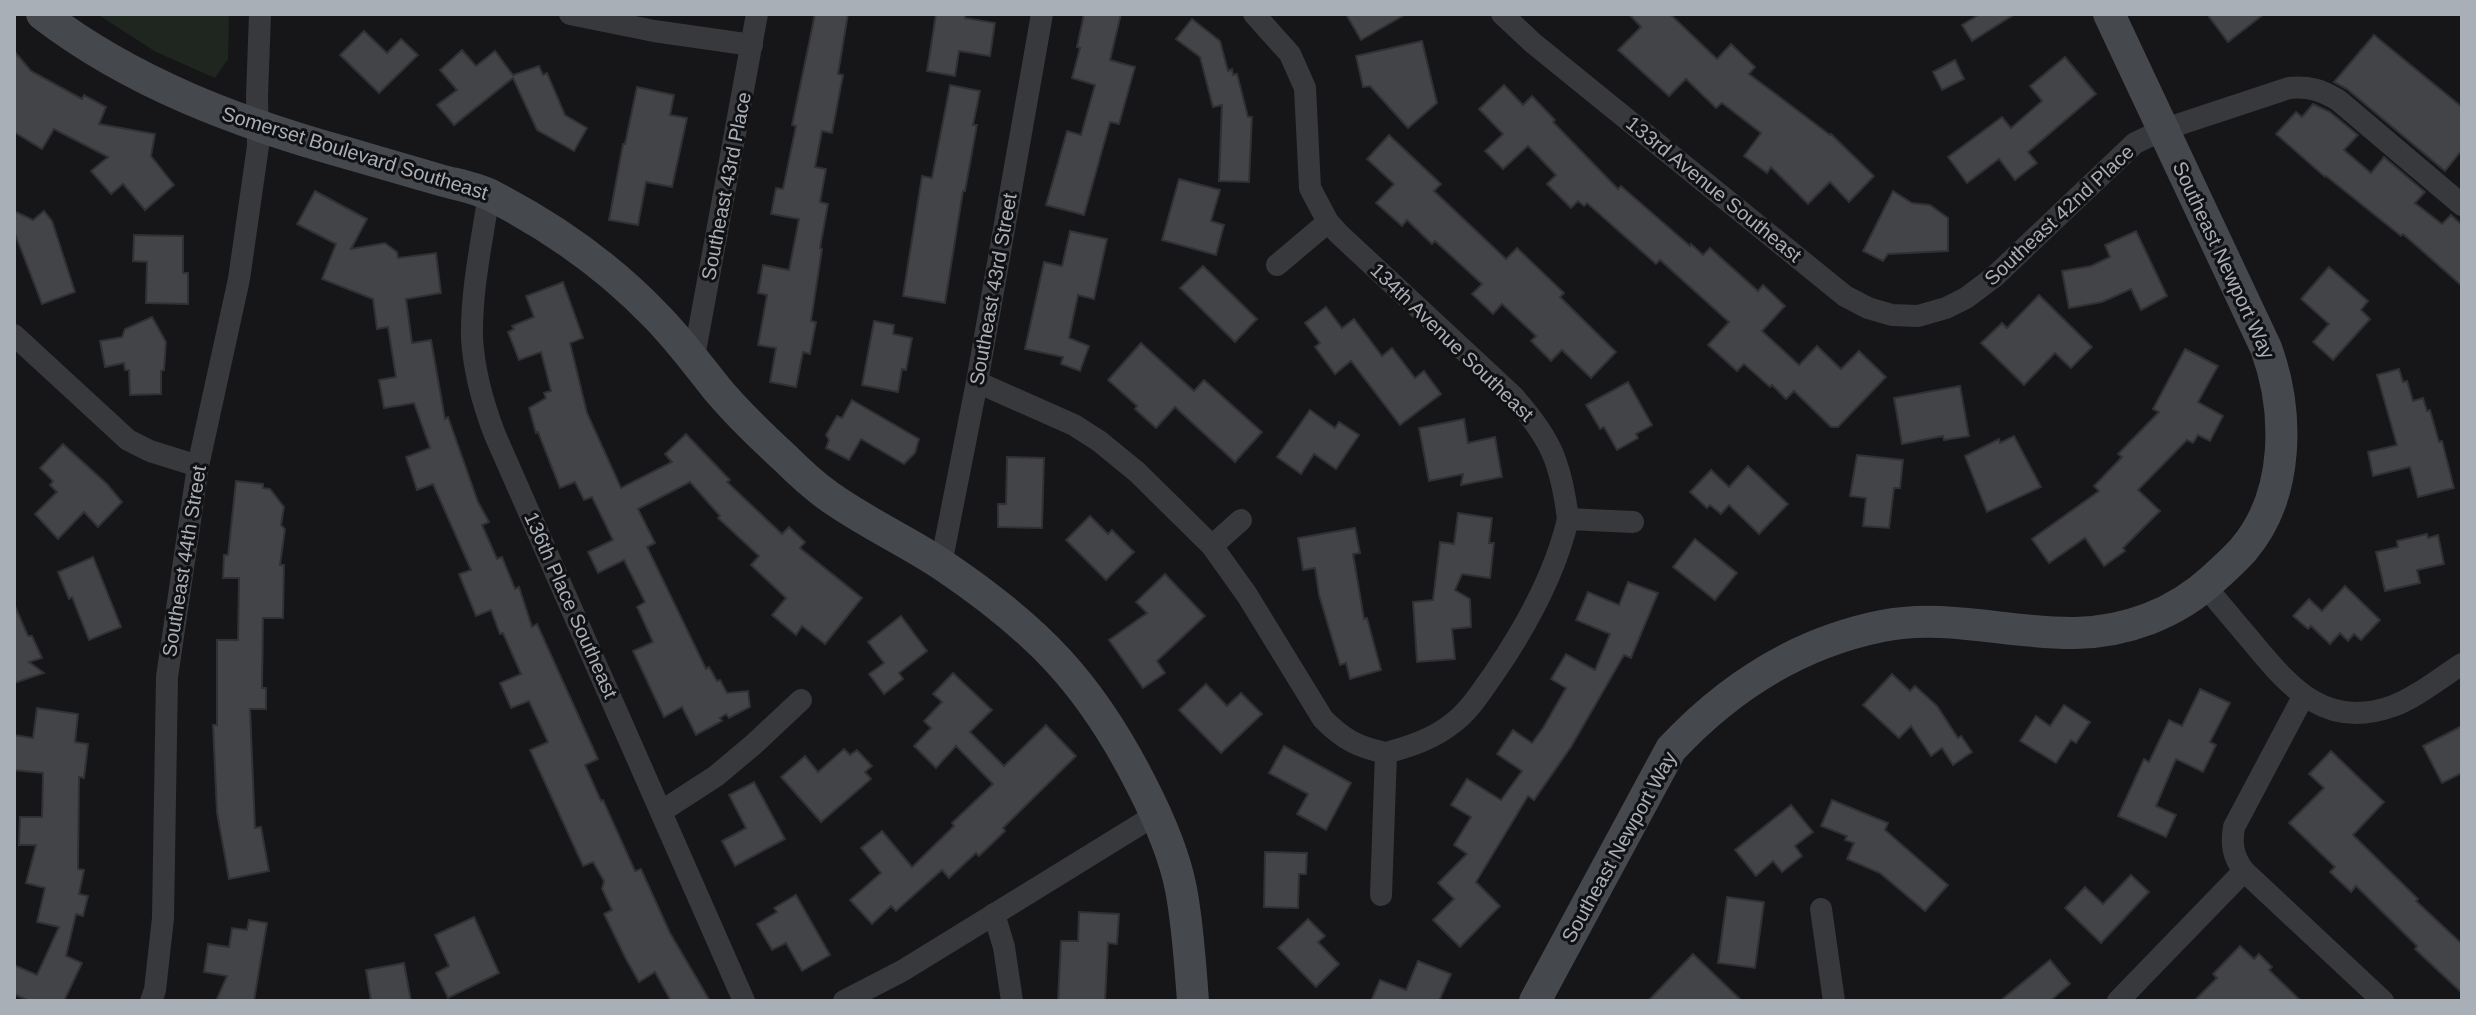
<svg xmlns="http://www.w3.org/2000/svg" width="2476" height="1015" viewBox="0 0 2476 1015" font-family="Arial,sans-serif">
  <rect width="100%" height="100%" fill="#161618"/>
  <polygon fill="#1e261f" points="97,14 229,14 228,59 215,78 156,52"/>
  <g fill="#434448" stroke="#303134" stroke-width="2">
    <polygon points="815,14 848,14 838,74 843,75 832,133 822,131 815,167 826,169 820,202 828,204 820,248 822,249 811,321 816,322 810,354 803,352 796,387 770,382 776,348 758,345 767,295 758,293 763,265 789,270 799,219 771,214 776,188 783,189 796,126 792,125"/>
    <polygon points="936,14 965,14 965,18 995,23 990,56 959,51 955,76 927,71"/>
    <polygon points="1084,14 1121,14 1110,60 1135,67 1119,124 1110,122 1084,215 1046,205 1067,131 1081,135 1095,85 1072,78 1080,48 1077,47"/>
    <polygon points="1346,14 1406,14 1361,40"/>
    <polygon points="1629,14 1670,14 1717,59 1731,44 1755,67 1749,74 1830,135 1831,134 1874,176 1849,202 1830,182 1808,204 1771,167 1767,173 1744,156 1761,133 1722,103 1716,108 1686,79 1669,96 1618,50 1641,27"/>
    <polygon points="1980,14 2015,14 1972,41 1962,25"/>
    <polygon points="2207,14 2264,14 2228,42"/>
    <polygon points="1192,19 1220,41 1228,71 1232,69 1233,75 1237,74 1248,117 1252,117 1249,182 1219,181 1222,105 1213,107 1200,57 1176,39"/>
    <polygon points="364,31 387,53 401,39 418,55 379,93 340,55"/>
    <polygon points="2374,35 2462,107 2462,150 2445,171 2347,89 2334,82"/>
    <polygon points="1422,41 1437,103 1408,128 1370,86 1363,87 1356,56"/>
    <polygon points="462,50 476,66 495,51 513,75 539,66 543,75 547,73 565,115 587,128 574,151 537,130 513,78 454,125 437,105 457,90 440,70"/>
    <polygon points="14,51 31,71 82,99 84,95 106,107 99,124 155,134 151,156 174,185 145,210 123,184 111,194 91,171 108,157 54,129 42,149 14,132"/>
    <polygon points="2065,57 2096,94 2028,152 2037,163 2015,180 1999,159 1967,183 1948,157 2002,117 2011,128 2042,101 2030,86"/>
    <polygon points="1955,60 1964,79 1942,90 1933,72"/>
    <polygon points="950,85 980,91 973,125 977,125 965,191 963,191 945,303 903,296 922,176 932,178"/>
    <polygon points="1504,85 1523,105 1532,96 1555,120 1553,122 1618,189 1621,186 1690,246 1691,244 1703,255 1710,248 1758,291 1763,285 1785,306 1762,331 1799,365 1817,346 1841,369 1859,351 1886,377 1838,427 1831,427 1794,391 1786,399 1772,385 1770,387 1744,364 1737,371 1708,345 1729,322 1660,260 1656,264 1587,203 1584,206 1578,201 1571,208 1547,184 1556,175 1528,146 1503,169 1485,151 1503,134 1479,109"/>
    <polygon points="637,87 674,95 670,115 687,118 672,187 646,182 638,225 609,220 623,144 625,144"/>
    <polygon points="2313,104 2330,112 2358,135 2344,150 2371,173 2384,157 2425,192 2415,203 2442,224 2451,215 2462,225 2462,286 2403,234 2401,236 2326,176 2325,177 2276,134 2296,112 2302,117"/>
    <polygon points="1389,135 1441,184 1434,191 1506,259 1517,248 1564,293 1560,297 1616,352 1591,378 1562,350 1551,361 1531,341 1536,336 1502,304 1493,314 1472,294 1482,284 1435,241 1432,244 1407,220 1402,226 1376,203 1394,184 1367,159"/>
    <polygon points="1179,179 1220,190 1211,221 1224,225 1216,255 1162,240"/>
    <polygon points="315,191 367,219 351,249 385,243 397,252 398,258 436,253 441,293 406,299 412,343 431,340 445,419 448,417 478,502 489,522 482,525 497,559 502,557 515,589 519,587 532,627 537,624 598,759 585,765 601,801 603,800 635,871 641,869 670,933 710,1001 671,1001 655,972 639,982 626,959 604,914 612,910 602,889 604,881 593,862 583,866 530,750 548,742 529,701 511,708 500,683 521,674 503,633 500,634 491,610 476,616 459,574 471,570 433,484 417,490 406,457 430,448 414,403 384,408 379,380 396,377 388,327 377,329 373,299 322,279 336,244 297,224"/>
    <polygon points="1893,191 1912,203 1930,205 1948,218 1948,251 1888,254 1883,261 1863,251"/>
    <polygon points="14,211 33,220 44,211 52,221 75,292 42,304 14,231"/>
    <polygon points="1070,231 1107,239 1094,299 1078,295 1069,338 1089,346 1080,371 1061,364 1063,357 1025,349 1044,262 1062,266"/>
    <polygon points="2136,231 2167,296 2141,310 2131,289 2102,302 2069,308 2062,271 2091,266 2110,257 2105,245"/>
    <polygon points="134,235 183,236 183,273 188,273 188,304 146,303 147,262 133,261"/>
    <polygon points="1203,266 1257,319 1235,342 1180,288"/>
    <polygon points="2329,267 2368,301 2361,310 2370,319 2333,360 2313,342 2329,324 2301,299"/>
    <polygon points="563,282 583,338 570,343 587,413 621,488 672,462 665,454 686,434 730,480 727,482 782,534 789,527 805,542 800,548 862,598 825,644 802,626 796,635 772,615 786,598 751,565 759,556 718,518 720,516 690,482 638,509 655,543 647,547 706,669 709,667 717,681 720,680 727,693 748,691 750,707 729,718 726,714 720,718 722,721 696,735 682,707 664,717 633,651 653,642 637,607 645,602 624,560 598,573 588,552 613,540 592,497 584,500 575,482 560,488 538,432 536,433 529,408 546,398 544,393 551,391 541,352 519,360 508,332 514,329 512,326 534,317 526,296"/>
    <polygon points="2039,295 2092,347 2071,368 2055,353 2024,385 1981,343 2002,323 2007,328"/>
    <polygon points="1326,307 1342,328 1354,319 1382,356 1392,348 1415,378 1424,371 1441,394 1400,425 1351,361 1335,374 1315,347 1320,343 1305,323"/>
    <polygon points="152,317 166,342 164,370 161,371 161,394 130,395 129,370 125,370 124,363 105,367 100,341 122,337 125,329"/>
    <polygon points="874,321 894,325 893,334 912,338 906,370 902,369 898,392 862,385"/>
    <polygon points="1141,343 1194,391 1204,380 1262,432 1235,462 1175,407 1156,428 1135,409 1137,406 1108,380"/>
    <polygon points="2185,349 2218,366 2198,402 2223,416 2210,441 2198,435 2193,443 2187,440 2138,490 2160,511 2123,548 2125,551 2104,566 2085,538 2049,563 2032,539 2099,491 2094,486 2122,457 2118,454 2159,412 2153,409"/>
    <polygon points="2399,369 2403,382 2407,381 2413,401 2423,398 2427,411 2430,410 2439,442 2442,441 2454,488 2418,497 2410,467 2373,476 2368,452 2397,445 2377,375"/>
    <polygon points="1628,382 1652,425 1636,434 1638,438 1617,450 1604,427 1600,429 1586,405"/>
    <polygon points="1960,386 1969,436 1944,440 1943,436 1902,444 1894,398"/>
    <polygon points="852,400 919,439 915,453 904,464 861,439 849,460 826,448 829,440 826,435 837,416 842,418"/>
    <polygon points="1310,410 1335,428 1339,422 1359,435 1336,469 1314,454 1301,474 1277,457"/>
    <polygon points="1464,419 1468,443 1495,437 1502,477 1461,485 1463,474 1429,481 1419,428"/>
    <polygon points="2014,436 2041,487 1987,512 1965,456 1999,439 2000,443"/>
    <polygon points="63,444 107,484 122,502 98,527 84,512 58,539 35,514 57,492 50,485 53,481 40,468"/>
    <polygon points="1857,455 1903,460 1900,488 1894,488 1889,528 1863,526 1866,498 1850,496"/>
    <polygon points="1007,457 1044,458 1042,528 998,527 998,504 1006,504"/>
    <polygon points="1748,466 1788,504 1759,534 1729,505 1721,514 1710,505 1707,508 1690,492 1711,470 1729,487"/>
    <polygon points="236,481 263,484 263,488 270,489 284,507 281,525 285,529 280,565 284,565 283,618 263,618 262,688 266,688 266,709 250,709 255,828 261,827 269,871 229,879 217,813 213,725 217,725 217,640 238,640 239,578 223,578 224,555 228,555"/>
    <polygon points="1458,513 1492,518 1489,543 1494,543 1490,578 1462,574 1455,590 1470,599 1471,627 1452,629 1455,659 1417,662 1413,602 1433,600 1440,542 1454,544"/>
    <polygon points="1090,516 1108,534 1112,530 1134,552 1106,580 1066,540"/>
    <polygon points="1355,528 1360,553 1353,554 1364,619 1367,618 1381,670 1350,679 1346,663 1340,665 1319,595 1315,568 1303,570 1298,538"/>
    <polygon points="2427,534 2428,538 2438,535 2444,564 2417,570 2420,583 2385,591 2376,552 2398,547 2397,541"/>
    <polygon points="1695,539 1737,573 1715,600 1673,567"/>
    <polygon points="93,557 121,627 89,640 72,597 69,599 58,572"/>
    <polygon points="1165,574 1205,616 1157,661 1165,673 1143,688 1109,640 1147,613 1136,602"/>
    <polygon points="1628,582 1658,593 1631,658 1624,655 1571,747 1534,800 1528,796 1476,882 1500,906 1460,947 1433,920 1454,899 1438,883 1467,854 1454,845 1471,817 1451,805 1467,779 1501,800 1522,771 1497,754 1513,730 1532,743 1543,728 1566,688 1551,679 1566,654 1595,670 1610,634 1576,620 1588,592 1619,605"/>
    <polygon points="2345,586 2380,620 2361,640 2354,634 2348,641 2340,633 2330,644 2311,626 2308,629 2293,616 2309,599 2322,611"/>
    <polygon points="14,604 28,636 32,636 42,658 29,662 44,673 14,683"/>
    <polygon points="901,616 927,651 899,673 903,679 884,694 869,674 884,663 868,642"/>
    <polygon points="953,673 992,710 970,732 1004,766 1046,725 1076,756 1003,828 1005,831 979,856 976,853 949,878 942,870 896,911 891,906 872,924 850,900 881,873 861,848 882,831 912,867 954,826 952,823 993,784 956,746 936,768 914,746 931,728 924,721 942,702 933,694"/>
    <polygon points="1892,674 1910,691 1915,686 1937,706 1958,738 1961,736 1972,752 1953,765 1942,748 1931,756 1911,726 1899,738 1863,705"/>
    <polygon points="1206,684 1227,706 1241,693 1262,714 1221,753 1179,710"/>
    <polygon points="2200,689 2230,703 2210,742 2216,745 2203,772 2176,759 2156,806 2176,815 2166,837 2118,816 2144,759 2149,762 2169,720 2182,726"/>
    <polygon points="2064,705 2090,722 2076,743 2071,740 2056,763 2020,741 2036,716 2050,726"/>
    <polygon points="37,708 78,714 75,742 88,744 84,778 79,777 78,869 84,870 79,894 88,896 83,916 76,914 66,956 82,963 64,1001 29,1001 14,994 14,965 37,975 59,927 37,922 45,888 26,883 36,845 19,845 20,817 42,817 43,773 14,770 14,735 33,738"/>
    <polygon points="2462,726 2462,773 2442,783 2423,746"/>
    <polygon points="1284,746 1351,783 1326,830 1297,814 1308,794 1269,773"/>
    <polygon points="844,749 850,755 857,750 872,766 865,772 871,779 821,822 781,777 805,756 818,772"/>
    <polygon points="2331,751 2384,802 2353,835 2418,899 2416,901 2462,944 2462,993 2415,949 2417,946 2356,886 2351,892 2330,872 2335,867 2289,823 2324,788 2309,774"/>
    <polygon points="754,782 785,839 735,866 722,841 746,828 729,795"/>
    <polygon points="1832,800 1888,823 1885,830 1948,885 1925,911 1880,873 1847,859 1854,843 1845,840 1847,836 1821,826"/>
    <polygon points="1791,805 1813,832 1795,846 1802,856 1782,872 1773,861 1756,876 1735,850"/>
    <polygon points="1265,852 1307,853 1306,874 1299,874 1298,908 1264,907"/>
    <polygon points="2131,875 2149,892 2101,943 2065,908 2085,887 2103,904"/>
    <polygon points="796,895 830,955 802,971 786,943 772,950 757,924 777,912 774,908"/>
    <polygon points="1727,897 1764,902 1755,968 1718,963"/>
    <polygon points="1079,912 1119,914 1117,944 1108,943 1105,1001 1058,1001 1061,941 1078,941"/>
    <polygon points="474,917 499,973 448,998 436,973 449,966 435,935"/>
    <polygon points="1308,919 1325,936 1318,942 1339,964 1316,987 1278,948"/>
    <polygon points="249,920 267,923 254,1001 216,1001 227,976 204,972 208,944 229,947 232,928 247,930"/>
    <polygon points="2240,946 2254,959 2259,954 2272,967 2269,970 2301,1001 2194,1001 2217,978 2213,974"/>
    <polygon points="1693,954 1742,1001 1648,1001"/>
    <polygon points="2050,960 2070,984 2050,1001 2000,1001"/>
    <polygon points="1418,961 1451,974 1439,1001 1371,1001 1380,980 1406,990"/>
    <polygon points="404,963 411,1001 371,1001 366,970"/>
  </g>
  <g fill="none" stroke-linecap="round" stroke-linejoin="round">
    <g stroke="#37393d" stroke-width="22">
      <polyline points="570,14 654,31 752,45"/>
      <path d="M 1254,14 L 1290,54 L 1305,88 L 1310,188 L 1328,222 L 1339,234 L 1512,395 C 1551,438 1561,463 1568,519"/>
      <path d="M 1502,14 L 1533,43 L 1845,296 L 1868,308 L 1892,315 L 1918,316 L 1946,308 L 1966,298 L 1994,277 L 2135,143 L 2165,129 L 2289,88 C 2309,86 2321,90 2338,100 L 2462,205"/>
      <path d="M 489,194 C 482,241 471,290 472,338 C 474,372 483,404 495,435 L 744,1001"/>
      <polyline points="1277,265 1328,222"/>
      <polyline points="14,335 128,440 150,451 198,466"/>
      <polyline points="694,357 757,14"/>
      <path d="M 977,382 L 1074,425 L 1099,441 L 1137,472 L 1212,546 L 1247,595 L 1323,719 C 1344,740 1358,747 1386,753"/>
      <polyline points="1212,546 1241,520"/>
      <polyline points="941,564 977,382 1042,14"/>
      <path d="M 2205,586 C 2221,605 2237,624 2253,643 C 2291,689 2327,730 2393,706 C 2417,697 2440,678 2462,664"/>
      <path d="M 2303,697 L 2234,827 C 2231,844 2233,857 2244,871 L 2383,1001"/>
      <polyline points="662,811 716,776 753,745 801,700"/>
      <path d="M 1381,895 L 1386,753 C 1411,746 1433,739 1453,723 C 1470,710 1481,692 1493,675 C 1526,627 1555,575 1568,519 L 1633,522"/>
      <polyline points="1821,909 1834,1001"/>
      <polyline points="994,914 1004,947 1012,1001"/>
      <polyline points="151,1001 155,990 163,918 167,677 198,466 239,279 258,146 257,96 260,14"/>
      <polyline points="844,1001 902,971 1157,814"/>
      <polyline points="2118,1001 2244,871"/>
    </g>
    <g stroke="#45484d" stroke-width="32">
      <path d="M 42,14 C 132,83 239,123 347,153 C 378,162 409,171 440,180 C 458,185 478,188 494,197 C 554,228 608,266 655,315 C 678,338 697,364 717,389 C 738,414 761,436 785,458 C 798,471 812,484 827,495 C 864,522 907,541 944,566 C 1037,629 1090,683 1141,784 C 1158,817 1174,853 1181,889 C 1188,926 1190,963 1193,1001"/>
      <path d="M 1535,1001 L 1671,749 C 1729,687 1797,643 1882,626 C 1946,613 2010,634 2075,633 C 2126,632 2175,614 2213,579 C 2223,570 2234,560 2243,550 C 2290,495 2289,411 2266,348 L 2109,14"/>
    </g>
  </g>
  <g text-anchor="middle" dominant-baseline="central" stroke-width="6" stroke-linejoin="round" paint-order="stroke">
    <g font-size="20" fill="#a9afb7" stroke="#111113">
      <text transform="translate(355 153) rotate(17)">Somerset Boulevard Southeast</text>
      <text transform="translate(726 186) rotate(-79)">Southeast 43rd Place</text>
      <text transform="translate(1714 189) rotate(39)">133rd Avenue Southeast</text>
      <text transform="translate(2059 215) rotate(-43)">Southeast 42nd Place</text>
      <text transform="translate(2224 260) rotate(65)">Southeast Newport Way</text>
      <text transform="translate(993 289) rotate(-80)">Southeast 43rd Street</text>
      <text transform="translate(1452 342) rotate(44)">134th Avenue Southeast</text>
      <text transform="translate(184 561) rotate(-81)">Southeast 44th Street</text>
      <text transform="translate(571 605) rotate(66)">136th Place Southeast</text>
      <text transform="translate(1619 847) rotate(-61)">Southeast Newport Way</text>
    </g>
  </g>
  <rect width="2476" height="1015" fill="none" stroke="#a9afb7" stroke-width="32"/>
</svg>
